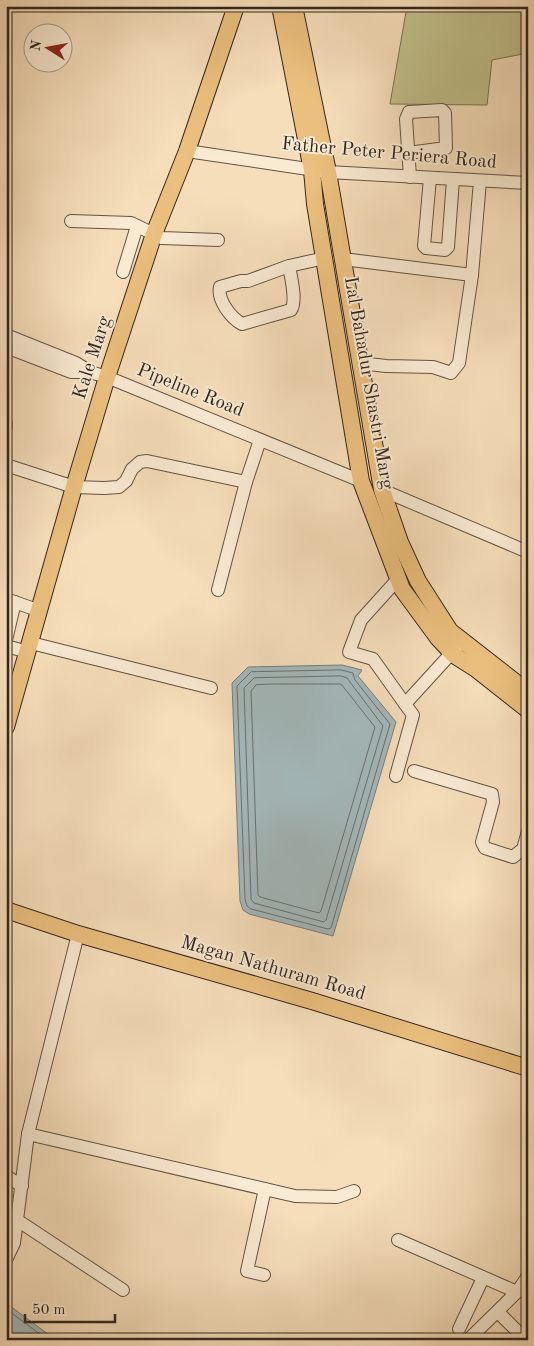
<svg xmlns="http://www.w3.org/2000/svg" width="534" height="1346" viewBox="0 0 534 1346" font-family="'Old Standard TT',serif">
  <rect width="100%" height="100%" fill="#f6deba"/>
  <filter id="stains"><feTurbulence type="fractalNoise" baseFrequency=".004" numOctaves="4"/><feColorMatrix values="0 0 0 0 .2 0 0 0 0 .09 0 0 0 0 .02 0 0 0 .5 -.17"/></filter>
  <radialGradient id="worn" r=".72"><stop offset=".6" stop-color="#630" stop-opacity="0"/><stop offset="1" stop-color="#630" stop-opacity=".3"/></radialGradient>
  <polygon fill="#c1c08c" stroke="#797356" points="407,6 528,6 528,53 492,60 487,105 390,104"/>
  <g fill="#a3b9bc" stroke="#757e7d">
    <polygon points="342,665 362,670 358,676 396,722 333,936 249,914 243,910 240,901 232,683 248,667"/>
    <polygon points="6,1303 56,1340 6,1340"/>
  </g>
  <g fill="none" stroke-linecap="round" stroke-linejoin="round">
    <g stroke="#6a706e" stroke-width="1">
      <polygon points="341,670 353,673 355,680 390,724 331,928 328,929 251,909 247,906 245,899 237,686 251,672"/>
      <polygon points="341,676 347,678 383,726 326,920 324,922 254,903 251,899 244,688 254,678"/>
      <polygon points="271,684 341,684 375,727 321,911 319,913 260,897 258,895 251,691 256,685"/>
      <polyline points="6,1309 48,1340"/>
    </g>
    <g stroke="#625446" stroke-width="14">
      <g id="minor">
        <polyline points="187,151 328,172 528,183"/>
        <polyline points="408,153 446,148 445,113 442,110 409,112 406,119 410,177"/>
        <polyline points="430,178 424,246 426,248 445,250 448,247 453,180"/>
        <polyline points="71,221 131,223 162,238 218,240"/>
        <polyline points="343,259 472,275 459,363 451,373 433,367 386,366 360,363"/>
        <path d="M 289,266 C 291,277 297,301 291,310 L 242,324 C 231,318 217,300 220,287 L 241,281 L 248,281 L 289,266 L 325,258"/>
        <polyline points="123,272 137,226"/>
        <polyline points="472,275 480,181"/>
        <polyline points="6,335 76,363 90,372 107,377 361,481"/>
        <polyline points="6,347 71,372 90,372"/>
        <polyline points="6,423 6,428"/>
        <polyline points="6,465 74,487 104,488 119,487 126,481 132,469 140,462 147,461 246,482"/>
        <polyline points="382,490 528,552"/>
        <polyline points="398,579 361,620 349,652 373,659 405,704"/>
        <polyline points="218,590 246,482 260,440"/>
        <polyline points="6,599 40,611"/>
        <polyline points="6,640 15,602"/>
        <polyline points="31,643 211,688"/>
        <polyline points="6,646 28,652"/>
        <polyline points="414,771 492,794 493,802 482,842 485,848 513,857 523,849 528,831"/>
        <polyline points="396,776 413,715 405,704 457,647"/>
        <polyline points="28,1134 295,1196 337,1197 354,1191"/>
        <polyline points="6,1176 22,1186"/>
        <polyline points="17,1220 123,1290"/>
        <polyline points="398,1240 517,1292"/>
        <polyline points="6,1260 14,1243 28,1134 78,934"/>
        <polyline points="264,1275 247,1271 265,1189"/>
        <polyline points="498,1312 526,1340"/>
        <polyline points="459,1329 483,1278"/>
        <polyline points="468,1340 517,1292 528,1276"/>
      </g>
    </g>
    <g stroke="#31261f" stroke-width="18">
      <g id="major">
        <polyline points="280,6 312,170 315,204 361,481 402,589 438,638 454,655 476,669 528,710"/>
        <polyline points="294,6 328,172 382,490 400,542 418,581 450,631 528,692"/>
        <polyline points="6,727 74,487 107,377 154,234 187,151 236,6"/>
        <polyline points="6,910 78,934 312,1001 528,1068"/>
      </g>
    </g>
    <use href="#minor" stroke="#f9ead2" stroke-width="12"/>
    <use href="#major" stroke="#ebbf7d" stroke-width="16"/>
  </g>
  <g text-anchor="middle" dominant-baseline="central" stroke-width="4" stroke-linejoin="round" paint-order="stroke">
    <g font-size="19" fill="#31261f" stroke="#f9ead2">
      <text transform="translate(389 154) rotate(5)">Father Peter Periera Road</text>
      <text transform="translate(93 358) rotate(-72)">Kale Marg</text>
      <text transform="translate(368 383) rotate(80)">Lal Bahadur Shastri Marg</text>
      <text transform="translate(190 391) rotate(22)">Pipeline Road</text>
      <text transform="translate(273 969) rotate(16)">Magan Nathuram Road</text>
    </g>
  </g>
  <rect width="534" height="1346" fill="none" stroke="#f6deba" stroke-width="25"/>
  <rect x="8" y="8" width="519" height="1331" fill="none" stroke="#31261f" stroke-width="2.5"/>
  <rect x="12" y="12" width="509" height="1321" fill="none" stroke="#31261f"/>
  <g transform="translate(48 48) rotate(281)"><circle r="24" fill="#f9ead2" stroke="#a99c8a"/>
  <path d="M0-4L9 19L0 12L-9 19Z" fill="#8f2418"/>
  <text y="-8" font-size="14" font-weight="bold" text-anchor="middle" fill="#31261f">N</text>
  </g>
  <path d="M25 1314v8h90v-8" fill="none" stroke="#31261f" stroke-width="2.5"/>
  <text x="32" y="1314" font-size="15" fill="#31261f" stroke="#f9ead2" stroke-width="4" paint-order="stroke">50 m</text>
  <rect width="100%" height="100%" filter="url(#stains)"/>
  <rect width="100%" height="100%" fill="url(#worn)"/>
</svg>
